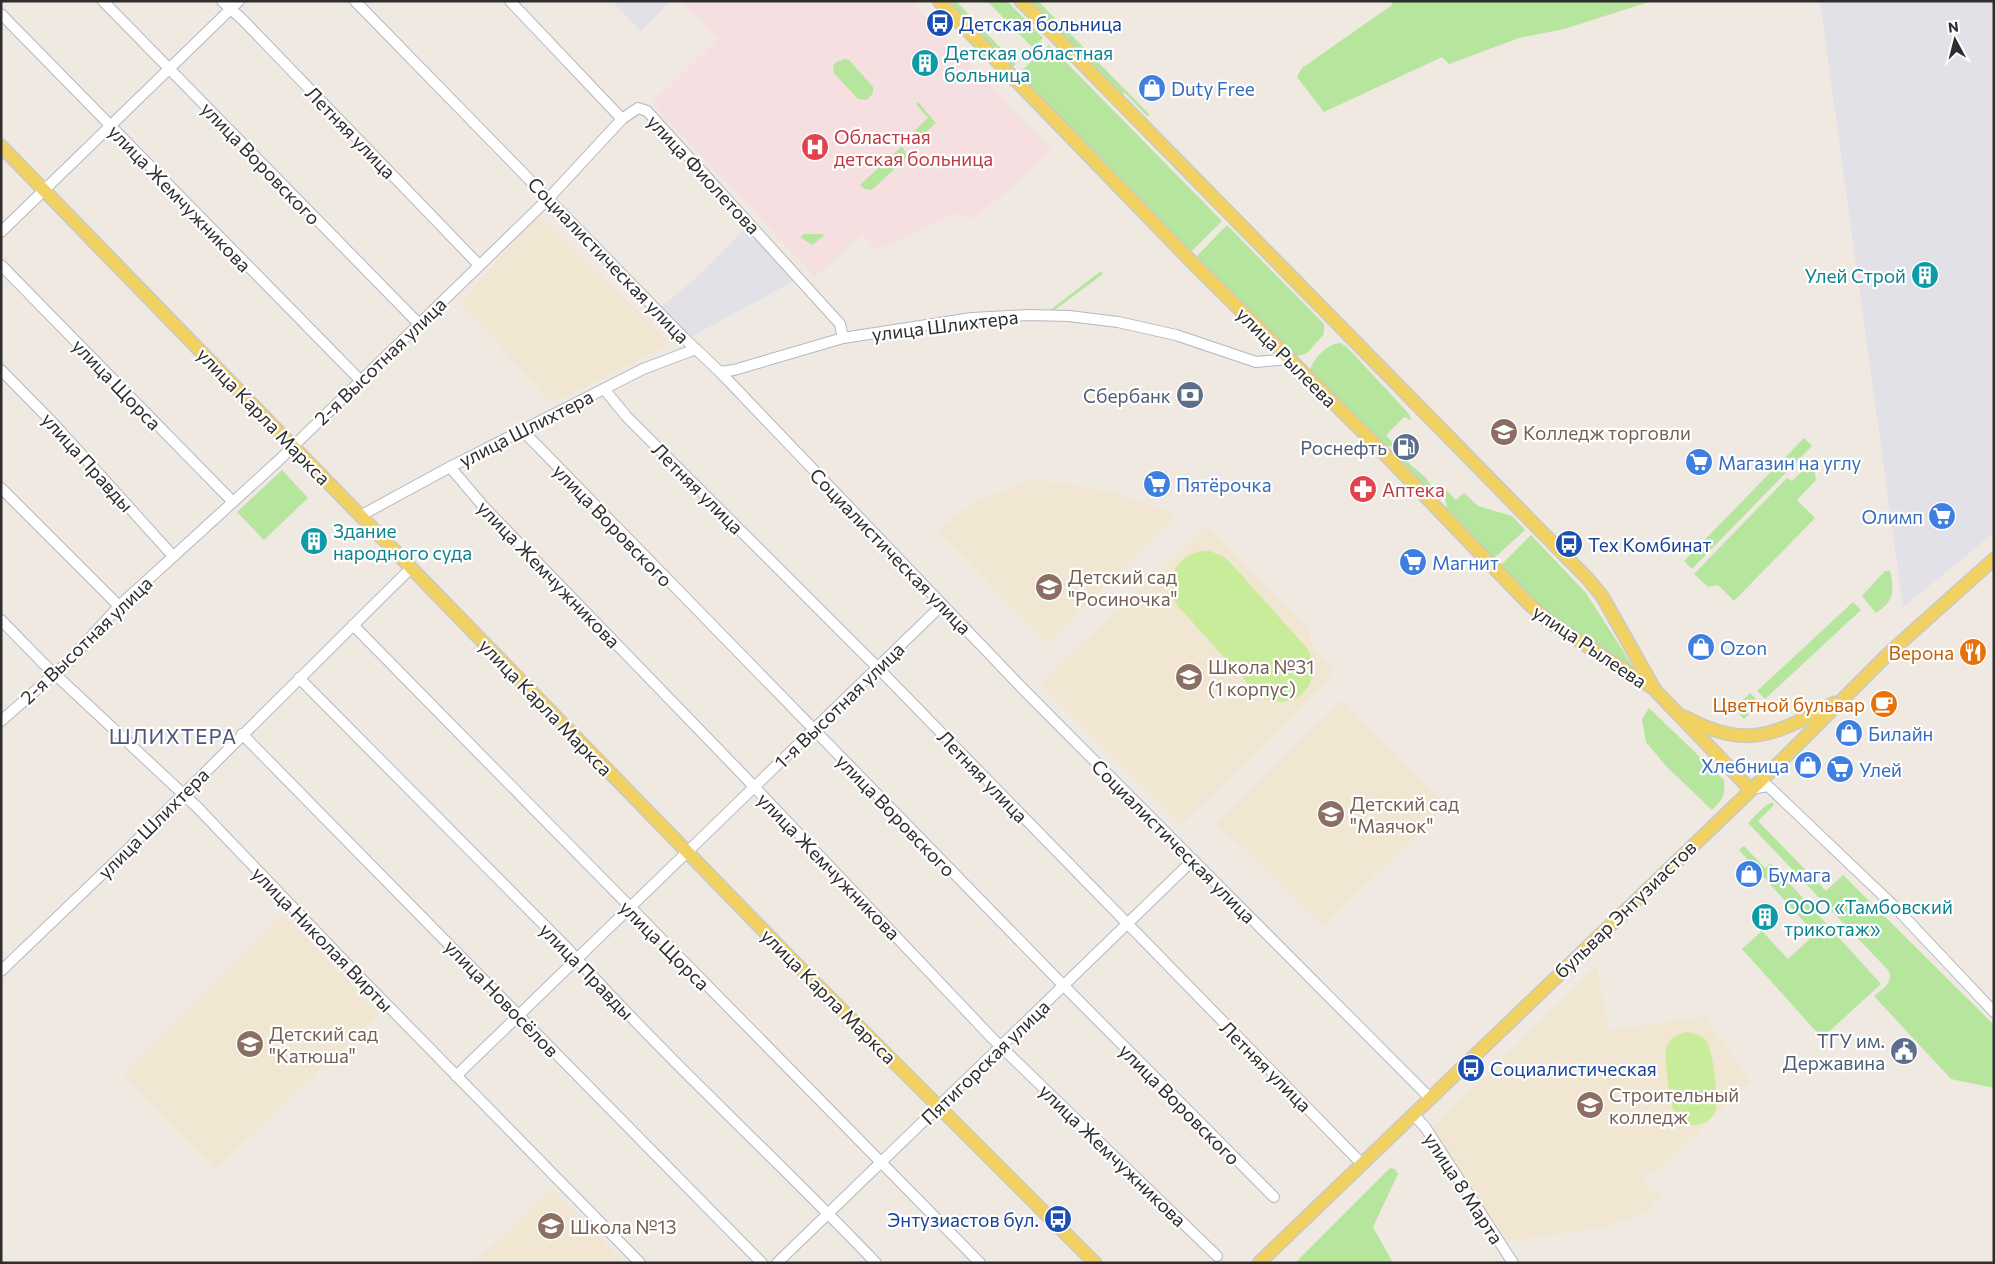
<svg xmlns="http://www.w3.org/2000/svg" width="1995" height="1264" viewBox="0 0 1995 1264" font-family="Commissioner,sans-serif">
  <rect width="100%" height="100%" fill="#efe9e1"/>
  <g fill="#e3e1e8">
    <polygon points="612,1 671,1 640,31"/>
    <polygon points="1820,1 1994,1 1994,533 1903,607"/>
    <polygon points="744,230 750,230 796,280 691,337 661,307 704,271"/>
  </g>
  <g fill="#f0e6d1">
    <polygon points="535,218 541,218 666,338 666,347 552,403 461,303"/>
    <polygon points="1035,479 1112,492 1177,515 1047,644 938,530 968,507 1004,490"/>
    <polygon points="1207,526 1309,630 1312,647 1334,671 1326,683 1181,825 1040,683"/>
    <polygon points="1342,700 1447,806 1323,925 1216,823"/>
    <polygon points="283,914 379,1014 215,1169 123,1074"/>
    <polygon points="1597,965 1609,1031 1704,1016 1750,1081 1659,1170 1642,1176 1650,1193 1657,1191 1661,1199 1651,1203 1653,1210 1609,1226 1507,1242 1432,1129"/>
    <polygon points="552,1189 625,1263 474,1263"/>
  </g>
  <polygon fill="#f5dfe0" points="681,1 911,1 1052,151 975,218 954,214 877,250 862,234 815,277 652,103 718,39"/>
  <g fill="#b6e59e">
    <polygon points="948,1 956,1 1016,64 1010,69 946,3"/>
    <polygon points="987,1 1007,1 1043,38 1033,48"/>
    <polygon points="1026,1 1038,1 1150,115 1147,116 1125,93 1118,94"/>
    <polygon points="1393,1 1652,1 1564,29 1519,38 1449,64 1442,57 1324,112 1297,77 1302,68 1392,5"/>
    <polygon points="1049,45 1222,221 1190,253 1016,76"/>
    <polygon points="845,59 849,60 873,87 873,93 867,100 858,99 834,73 833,66 836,62"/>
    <polygon points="918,102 936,123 918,140 913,137 913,132 928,118 916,104"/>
    <polygon points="902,146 906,153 905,159 874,188 871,190 864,189 860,185"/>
    <polygon points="1227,225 1324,324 1324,334 1307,353 1295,357 1195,258"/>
    <polygon points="804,234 822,234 824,236 812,245 800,237"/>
    <polygon points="1101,271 1103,274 1052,312 1049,311"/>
    <path d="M 1340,343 L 1347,347 L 1409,414 L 1411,420 L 1404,417 L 1386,435 L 1397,448 L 1381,444 L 1310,373 C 1310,361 1328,343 1340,343 Z"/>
    <polygon points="1804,438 1812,446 1692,569 1684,561"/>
    <polygon points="1404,459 1426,478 1432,487 1430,494 1397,462"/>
    <polygon points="1807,466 1814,468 1816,480 1797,500 1815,518 1734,601 1718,585 1708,587 1694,574 1787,478 1792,481"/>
    <polygon points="282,470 308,498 264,540 237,512"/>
    <polygon points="1442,486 1456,500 1464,493 1478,506 1512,516 1525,530 1491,561 1448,512"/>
    <polygon points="1531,535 1586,593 1641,679 1550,618 1498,568"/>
    <path d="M 1885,571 L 1890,571 C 1894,592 1895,600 1876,613 L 1862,596 Z"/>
    <polygon points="1853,602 1861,610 1765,699 1757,691"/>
    <polygon points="1750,693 1760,703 1744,719 1734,709"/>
    <path d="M 1649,708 L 1724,780 C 1726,795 1722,800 1712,810 L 1667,767 L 1646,742 L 1642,719 Z"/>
    <path d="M 1772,802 L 1774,805 L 1758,821 L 1826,891 L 1843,875 L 1994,1025 L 1994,1088 L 1951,1079 L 1874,996 C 1883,989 1893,983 1889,971 L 1748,823 L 1765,806 Z"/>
    <polygon points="1744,846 1765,868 1771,863 1881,984 1822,1038 1742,949 1762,931 1788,959 1815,934 1739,850"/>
    <polygon points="1390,1168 1395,1169 1398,1174 1373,1227 1393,1263 1295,1263"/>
  </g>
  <g fill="#c9ec9a">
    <path d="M 1201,551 L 1210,551 L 1226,558 L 1307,648 C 1327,684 1293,716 1258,695 L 1177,605 C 1164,581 1174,558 1201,551 Z"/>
    <path d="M 1685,1032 C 1693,1033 1701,1034 1706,1041 C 1713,1049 1719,1102 1715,1112 C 1712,1119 1705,1124 1697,1125 C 1688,1126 1679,1122 1675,1114 C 1670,1104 1663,1055 1667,1045 C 1671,1038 1678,1035 1685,1032 Z"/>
  </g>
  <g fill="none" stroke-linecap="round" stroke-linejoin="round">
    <g stroke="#b4b7c1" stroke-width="12">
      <g id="minor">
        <polyline points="103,1 419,324"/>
        <polyline points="222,1 243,20 479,265"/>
        <polyline points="355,1 684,338 720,372 1023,689 1430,1098"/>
        <polyline points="510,1 622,119"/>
        <polyline points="1,14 360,380"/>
        <polyline points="1,232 239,1"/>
        <polyline points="1,265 233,502"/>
        <polyline points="1,370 54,424 173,556"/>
        <polyline points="720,372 734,370 843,338 972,318 1029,315 1069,316 1118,322 1176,335 1256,362 1289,359"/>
        <polyline points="604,389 627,417 877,667 1362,1164"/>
        <polyline points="522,430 1064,986 1274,1197"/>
        <polyline points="450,467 484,507 744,776 992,1038 1217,1256"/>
        <polyline points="1,488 119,606"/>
        <polyline points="360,516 450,467 643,369 696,349"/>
        <polyline points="1,620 43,663 197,807 346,963 640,1263"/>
        <polyline points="353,625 980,1263"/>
        <path d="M 299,678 L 568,949 C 666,1059 775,1157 876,1263"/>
        <polyline points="1,721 68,662 119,606 278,461 548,199 622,119 638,108 647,111 840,324 843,338"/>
        <polyline points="242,734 762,1263"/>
        <polyline points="1751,789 1768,786 1896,908 1994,1012"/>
        <polyline points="1,971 123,854 411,568"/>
        <polyline points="456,1076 942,605"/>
        <polyline points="1413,1114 1425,1127 1513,1263"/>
        <polyline points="777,1263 1193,860"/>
      </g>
    </g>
    <g stroke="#c9c9c9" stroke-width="15">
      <g id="major">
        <polyline points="939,1 1190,260 1376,445 1528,603 1551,623 1653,688"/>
        <polyline points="1021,1 1587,578 1602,596 1655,690 1750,789"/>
        <polyline points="1,146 802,970 1095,1263"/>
        <path d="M 1685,717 C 1748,751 1776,734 1834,703"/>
        <polyline points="1259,1263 1774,768 1889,653 1994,559"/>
      </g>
    </g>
    <use href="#minor" stroke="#fff" stroke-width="10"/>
    <use href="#major" stroke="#f2d163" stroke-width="12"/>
  </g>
  <defs>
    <g id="bus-disc" transform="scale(1.4375)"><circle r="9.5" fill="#1a4fb4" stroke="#fff"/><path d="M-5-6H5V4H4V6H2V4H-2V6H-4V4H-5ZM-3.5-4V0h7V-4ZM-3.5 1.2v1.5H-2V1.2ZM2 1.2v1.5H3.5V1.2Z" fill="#fff"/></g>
    <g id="building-disc" transform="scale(1.4375)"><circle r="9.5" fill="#0f9aa8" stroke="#fff"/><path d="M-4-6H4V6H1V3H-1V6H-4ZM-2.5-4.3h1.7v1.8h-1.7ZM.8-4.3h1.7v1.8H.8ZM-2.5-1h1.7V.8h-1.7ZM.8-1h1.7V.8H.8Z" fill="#fff"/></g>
    <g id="shop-disc" transform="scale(1.4375)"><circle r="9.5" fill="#3f7fe0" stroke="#fff"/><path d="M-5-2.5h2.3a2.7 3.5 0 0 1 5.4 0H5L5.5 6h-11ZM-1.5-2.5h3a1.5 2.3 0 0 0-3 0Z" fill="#fff"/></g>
    <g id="hospital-disc" transform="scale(1.4375)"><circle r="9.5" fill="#e0444e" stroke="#fff"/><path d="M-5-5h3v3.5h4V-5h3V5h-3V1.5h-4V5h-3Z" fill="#fff"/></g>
    <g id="bank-disc" transform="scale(1.4375)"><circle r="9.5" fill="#5c6f8a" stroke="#fff"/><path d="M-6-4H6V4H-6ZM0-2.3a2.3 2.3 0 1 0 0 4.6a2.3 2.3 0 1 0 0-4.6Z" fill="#fff"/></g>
    <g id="university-disc" transform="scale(1.4375)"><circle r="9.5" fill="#8d6e63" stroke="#fff"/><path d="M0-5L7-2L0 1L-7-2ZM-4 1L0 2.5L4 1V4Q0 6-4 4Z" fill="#fff"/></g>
    <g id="fuel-disc" transform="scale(1.4375)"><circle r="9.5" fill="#5c6f8a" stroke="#fff"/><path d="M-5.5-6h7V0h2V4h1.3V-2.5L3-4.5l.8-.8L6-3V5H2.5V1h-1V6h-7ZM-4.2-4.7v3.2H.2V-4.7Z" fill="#fff"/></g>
    <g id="supermarket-disc" transform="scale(1.4375)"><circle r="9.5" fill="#3f7fe0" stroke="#fff"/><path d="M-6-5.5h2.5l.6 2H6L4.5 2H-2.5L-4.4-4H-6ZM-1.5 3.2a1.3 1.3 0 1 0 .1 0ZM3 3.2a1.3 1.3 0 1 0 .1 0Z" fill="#fff"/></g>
    <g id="pharmacy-disc" transform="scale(1.4375)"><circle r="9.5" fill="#e0444e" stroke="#fff"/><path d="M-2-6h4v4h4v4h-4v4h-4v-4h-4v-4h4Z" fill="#fff"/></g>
    <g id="school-disc" transform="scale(1.4375)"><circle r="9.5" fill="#8d6e63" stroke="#fff"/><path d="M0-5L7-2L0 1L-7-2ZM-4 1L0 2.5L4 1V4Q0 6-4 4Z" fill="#fff"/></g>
    <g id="restaurant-disc" transform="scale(1.4375)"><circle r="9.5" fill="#e8710a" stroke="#fff"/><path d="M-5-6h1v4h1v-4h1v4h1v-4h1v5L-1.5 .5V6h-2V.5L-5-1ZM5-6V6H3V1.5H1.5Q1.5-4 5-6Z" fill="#fff"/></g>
    <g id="cafe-disc" transform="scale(1.4375)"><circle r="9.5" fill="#e8710a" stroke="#fff"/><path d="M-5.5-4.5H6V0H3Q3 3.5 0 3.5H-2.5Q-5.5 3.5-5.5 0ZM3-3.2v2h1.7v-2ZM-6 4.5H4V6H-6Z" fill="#fff"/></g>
    <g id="civic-disc" transform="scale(1.4375)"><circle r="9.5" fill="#5c6f8a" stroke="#fff"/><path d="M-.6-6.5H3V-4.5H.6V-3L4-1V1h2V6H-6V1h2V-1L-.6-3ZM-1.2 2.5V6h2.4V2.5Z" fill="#fff"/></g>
  </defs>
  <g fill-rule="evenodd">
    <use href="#bus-disc" x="940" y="23"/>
    <use href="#building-disc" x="925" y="63"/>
    <use href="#shop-disc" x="1152" y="88"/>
    <use href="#hospital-disc" x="815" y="147"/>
    <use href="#building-disc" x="1925" y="275"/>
    <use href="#bank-disc" x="1190" y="395"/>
    <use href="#university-disc" x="1504" y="432"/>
    <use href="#fuel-disc" x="1406" y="447"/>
    <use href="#supermarket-disc" x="1699" y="462"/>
    <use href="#supermarket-disc" x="1157" y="484"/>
    <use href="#pharmacy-disc" x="1363" y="489"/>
    <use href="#supermarket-disc" x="1942" y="516"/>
    <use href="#building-disc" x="314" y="541"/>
    <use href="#bus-disc" x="1569" y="544"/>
    <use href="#supermarket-disc" x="1413" y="562"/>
    <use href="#school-disc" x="1049" y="587"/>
    <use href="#shop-disc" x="1701" y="647"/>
    <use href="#restaurant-disc" x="1973" y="652"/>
    <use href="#school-disc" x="1189" y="677"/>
    <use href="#cafe-disc" x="1884" y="704"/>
    <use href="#shop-disc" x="1849" y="733"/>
    <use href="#shop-disc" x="1808" y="765"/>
    <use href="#supermarket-disc" x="1840" y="769"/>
    <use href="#school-disc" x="1331" y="814"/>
    <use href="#shop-disc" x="1749" y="874"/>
    <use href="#building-disc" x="1765" y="917"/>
    <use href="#school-disc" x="250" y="1044"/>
    <use href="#civic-disc" x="1904" y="1051"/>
    <use href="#bus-disc" x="1471" y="1068"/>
    <use href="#university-disc" x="1590" y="1105"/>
    <use href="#bus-disc" x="1058" y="1219"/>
    <use href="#school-disc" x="551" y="1226"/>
  </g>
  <g text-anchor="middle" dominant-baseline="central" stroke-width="4.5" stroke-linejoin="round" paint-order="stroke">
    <g font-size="19" fill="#164399" stroke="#fff" text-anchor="start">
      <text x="959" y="23">Детская больница</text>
      <text x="1588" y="544">Тех Комбинат</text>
      <text x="1490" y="1068">Социалистическая</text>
      <text x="1039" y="1219" text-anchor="end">Энтузиастов бул.</text>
    </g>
    <g font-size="19" fill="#0d838f" stroke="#fff" text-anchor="start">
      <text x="944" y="52">Детская областная<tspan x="944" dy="22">больница</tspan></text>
      <text x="1906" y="275" text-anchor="end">Улей Строй</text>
      <text x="333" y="530">Здание<tspan x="333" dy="22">народного суда</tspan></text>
      <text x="1784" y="906">ООО «Тамбовский<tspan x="1784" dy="22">трикотаж»</tspan></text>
    </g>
    <g font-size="19" fill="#366cbe" stroke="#fff" text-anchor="start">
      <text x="1171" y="88">Duty Free</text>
      <text x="1718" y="462">Магазин на углу</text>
      <text x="1176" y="484">Пятёрочка</text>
      <text x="1923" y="516" text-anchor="end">Олимп</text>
      <text x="1432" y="562">Магнит</text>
      <text x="1720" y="647">Ozon</text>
      <text x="1868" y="733">Билайн</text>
      <text x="1789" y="765" text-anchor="end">Хлебница</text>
      <text x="1859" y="769">Улей</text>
      <text x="1768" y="874">Бумага</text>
    </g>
    <g font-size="19" fill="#2e2e2e" stroke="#fff">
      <text transform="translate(351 132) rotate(46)">Летняя улица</text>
      <text transform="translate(261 163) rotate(46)">улица Воровского</text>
      <text transform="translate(704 174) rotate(47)">улица Фиолетова</text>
      <text transform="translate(180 198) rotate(46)">улица Жемчужникова</text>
      <text transform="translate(609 260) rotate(46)">Социалистическая улица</text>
      <text transform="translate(945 325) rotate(-7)">улица Шлихтера</text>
      <text transform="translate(1287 357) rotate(45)">улица Рылеева</text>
      <text transform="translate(380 361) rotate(-44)">2-я Высотная улица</text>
      <text transform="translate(117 384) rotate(46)">улица Щорса</text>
      <text transform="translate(264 416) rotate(46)">улица Карла Маркса</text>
      <text transform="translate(526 428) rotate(-27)">улица Шлихтера</text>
      <text transform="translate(88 462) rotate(48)">улица Правды</text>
      <text transform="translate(698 488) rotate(45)">Летняя улица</text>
      <text transform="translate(613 525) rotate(46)">улица Воровского</text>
      <text transform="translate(891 551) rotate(46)">Социалистическая улица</text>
      <text transform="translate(549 574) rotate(46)">улица Жемчужникова</text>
      <text transform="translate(86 640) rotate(-44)">2-я Высотная улица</text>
      <text transform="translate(1590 646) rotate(34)">улица Рылеева</text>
      <text transform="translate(839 705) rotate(-44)">1-я Высотная улица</text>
      <text transform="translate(546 707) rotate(46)">улица Карла Маркса</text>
      <text transform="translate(983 776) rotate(46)">Летняя улица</text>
      <text transform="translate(896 815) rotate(46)">улица Воровского</text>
      <text transform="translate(153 823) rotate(-45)">улица Шлихтера</text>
      <text transform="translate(1174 841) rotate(45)">Социалистическая улица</text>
      <text transform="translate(829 866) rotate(46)">улица Жемчужникова</text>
      <text transform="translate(1625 909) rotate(-44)">бульвар Энтузиастов</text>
      <text transform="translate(323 939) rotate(46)">улица Николая Вирты</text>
      <text transform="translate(665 945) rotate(45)">улица Щорса</text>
      <text transform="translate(587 971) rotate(46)">улица Правды</text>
      <text transform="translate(829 996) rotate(45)">улица Карла Маркса</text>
      <text transform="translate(502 998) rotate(46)">улица Новосёлов</text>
      <text transform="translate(985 1062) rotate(-44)">Пятигорская улица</text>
      <text transform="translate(1266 1066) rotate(45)">Летняя улица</text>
      <text transform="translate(1180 1104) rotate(45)">улица Воровского</text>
      <text transform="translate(1113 1155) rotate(44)">улица Жемчужникова</text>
      <text transform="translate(1464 1188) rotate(57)">улица 8 Марта</text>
    </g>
    <g font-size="19" fill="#be3a42" stroke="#fff" text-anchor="start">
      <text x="834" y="136">Областная<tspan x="834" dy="22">детская больница</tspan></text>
      <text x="1382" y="489">Аптека</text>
    </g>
    <g font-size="19" fill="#4e5e75" stroke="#fff" text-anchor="end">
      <text x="1171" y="395">Сбербанк</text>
      <text x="1387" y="447">Роснефть</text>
      <text x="1885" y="1040">ТГУ им.<tspan x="1885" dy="22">Державина</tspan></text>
    </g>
    <g font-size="19" fill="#785e54" stroke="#fff" text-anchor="start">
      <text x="1523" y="432">Колледж торговли</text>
      <text x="1068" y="576">Детский сад<tspan x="1068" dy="22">"Росиночка"</tspan></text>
      <text x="1208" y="666">Школа №31<tspan x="1208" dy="22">(1 корпус)</tspan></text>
      <text x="1350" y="803">Детский сад<tspan x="1350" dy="22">"Маячок"</tspan></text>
      <text x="269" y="1033">Детский сад<tspan x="269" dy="22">"Катюша"</tspan></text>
      <text x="1609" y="1094">Строительный<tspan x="1609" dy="22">колледж</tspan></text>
      <text x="570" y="1226">Школа №13</text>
    </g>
    <g font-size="19" fill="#c56008" stroke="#fff" text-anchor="end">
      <text x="1954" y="652">Верона</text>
      <text x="1865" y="704">Цветной бульвар</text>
    </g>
    <g font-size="21" letter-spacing="1" fill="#4d5680" stroke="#fff">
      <text x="173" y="735">ШЛИХТЕРА</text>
    </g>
  </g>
  <rect width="1995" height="1264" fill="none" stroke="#2e2e2e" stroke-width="5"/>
  <g transform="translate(1955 40) rotate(353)" stroke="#ffffff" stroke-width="4" paint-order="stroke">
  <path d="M0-4L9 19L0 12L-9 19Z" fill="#2e2e2e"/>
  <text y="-8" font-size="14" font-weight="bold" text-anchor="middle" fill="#2e2e2e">N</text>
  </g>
</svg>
